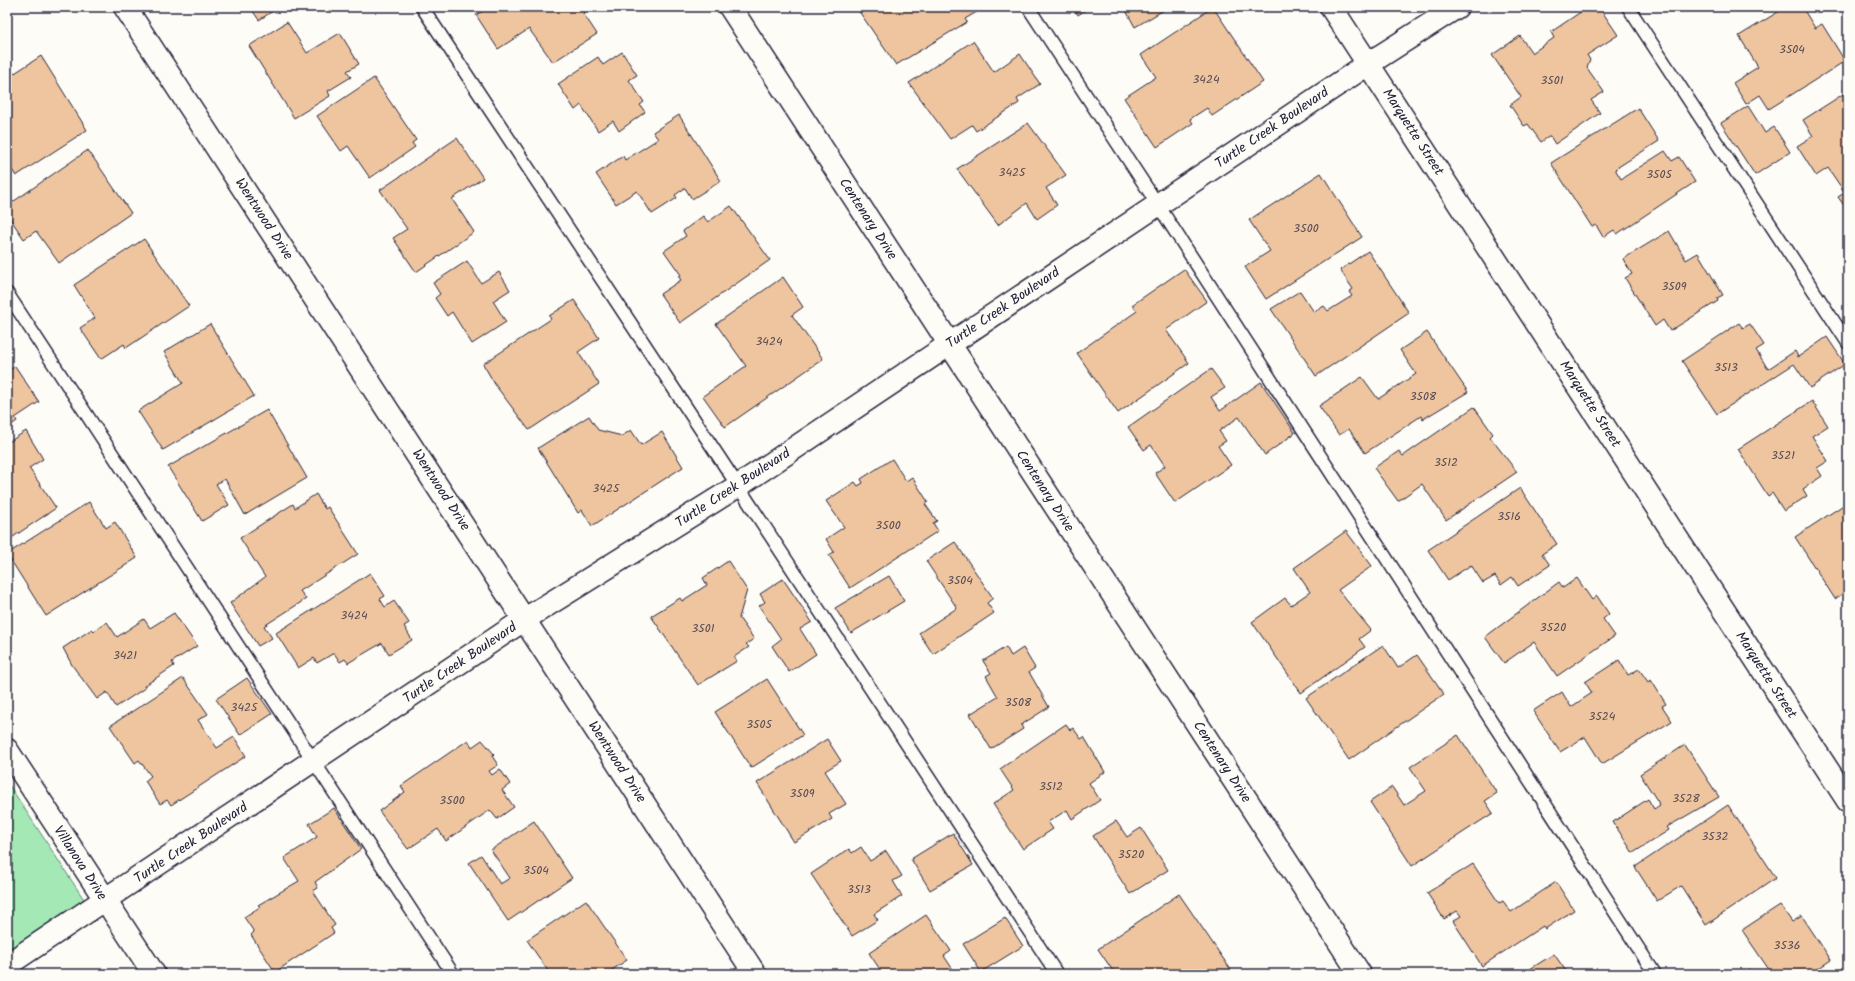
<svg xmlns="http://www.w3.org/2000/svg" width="1855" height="981" viewBox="0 0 1855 981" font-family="Kalam,sans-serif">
  <rect width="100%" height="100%" fill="#fdfcf7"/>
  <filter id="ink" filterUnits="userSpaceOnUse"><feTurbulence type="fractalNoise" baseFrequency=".025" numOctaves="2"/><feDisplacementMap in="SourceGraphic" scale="8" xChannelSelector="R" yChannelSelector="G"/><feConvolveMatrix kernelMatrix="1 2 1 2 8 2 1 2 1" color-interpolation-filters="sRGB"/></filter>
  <g filter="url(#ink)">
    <polygon fill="#a4e9b5" stroke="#638678" points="7,782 85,901 7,953"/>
    <g fill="#efc59f" stroke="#22223b">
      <polygon points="250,7 279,7 259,20"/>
      <polygon points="489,7 593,7 583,13 597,34 553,62 529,29 498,49 476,15"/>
      <polygon points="856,7 985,7 965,19 967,22 896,65"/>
      <polygon points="1073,7 1090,7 1078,15"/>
      <polygon points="1124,7 1169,7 1135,27"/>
      <polygon points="1213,7 1263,82 1212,116 1207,108 1190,119 1193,123 1157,147 1124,98 1156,77 1141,55"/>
      <polygon points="1588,7 1599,7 1618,35 1587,55 1590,60 1587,68 1604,92 1591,100 1600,113 1555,144 1550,136 1541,142 1528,124 1524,126 1510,105 1521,97 1492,55 1520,36 1532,53 1554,38 1551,32"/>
      <polygon points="1786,7 1802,7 1815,28 1822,24 1845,61 1769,109 1760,95 1746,104 1733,83 1758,67 1739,36"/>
      <polygon points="287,22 307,53 340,33 359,64 347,71 351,77 328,91 330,96 294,118 249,46"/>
      <polygon points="973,41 994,72 1020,54 1040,84 1017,99 1019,103 976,131 972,125 950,139 909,83"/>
      <polygon points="622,52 637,75 629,80 644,102 640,105 645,112 619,131 613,121 598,131 581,105 575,110 558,84 598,57 603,65"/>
      <polygon points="41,56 87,130 16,176 7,162 7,78"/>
      <polygon points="374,78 416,140 412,143 415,147 370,178 348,146 341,151 317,116"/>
      <polygon points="1848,91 1848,211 1838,197 1847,191 1845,189 1843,190 1828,168 1816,176 1797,146 1813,136 1803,120"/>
      <polygon points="1748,106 1765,133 1774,127 1790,152 1755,175 1721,123"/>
      <polygon points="1638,108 1659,141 1615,169 1621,179 1665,151 1672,161 1679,157 1695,182 1617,234 1614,230 1603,237 1596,225 1592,227 1551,163"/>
      <polygon points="679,115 721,181 692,199 685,188 675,195 677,198 652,214 637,191 616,204 596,174 623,156 625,160 658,139 653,132"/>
      <polygon points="1028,123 1066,175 1046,188 1057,205 1037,219 1027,203 998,225 957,169"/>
      <polygon points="457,138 483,178 452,199 474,232 416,272 393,238 407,229 380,190"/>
      <polygon points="88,150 131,213 59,263 36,231 24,239 7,214 7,206"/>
      <polygon points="1321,173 1362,237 1266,299 1245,267 1270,251 1249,220"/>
      <polygon points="731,206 770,260 680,323 660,294 681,280 678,276 681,275 664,251 686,236 683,231 703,216 708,222"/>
      <polygon points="1669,231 1686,260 1698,253 1723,295 1717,298 1718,301 1670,331 1663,320 1655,326 1625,278 1632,274 1623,259"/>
      <polygon points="144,239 189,306 126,348 124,344 101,359 80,328 95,318 74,285"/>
      <polygon points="1368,251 1409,313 1316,376 1271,309 1300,291 1314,312 1324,306 1328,311 1352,296 1349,292 1353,289 1340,270"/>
      <polygon points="467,261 481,283 499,272 510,290 493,301 506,322 472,344 452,312 447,316 435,298 440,294 433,283"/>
      <polygon points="1184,269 1207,301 1166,330 1189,363 1118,413 1077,353 1137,311 1132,305"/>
      <polygon points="783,277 803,307 792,315 823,359 725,427 703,396 746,366 716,324"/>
      <polygon points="574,300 599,338 578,352 599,384 529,430 496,386 483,364 551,319 549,316"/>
      <polygon points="1739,323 1743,328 1750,324 1764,345 1756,350 1768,369 1795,351 1798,357 1827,337 1845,364 1810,388 1794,364 1717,414 1682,361"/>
      <polygon points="210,324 254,396 163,450 138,411 183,383 164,352"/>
      <polygon points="1427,332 1468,392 1423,419 1421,416 1365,453 1349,429 1339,435 1319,406 1362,377 1378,399 1416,374 1400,350"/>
      <polygon points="15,366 39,402 15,418 17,421 7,428 7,372"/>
      <polygon points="1211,369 1225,388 1211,397 1220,411 1261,382 1295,433 1265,455 1239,417 1219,431 1226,441 1218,446 1231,465 1175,503 1155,473 1165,466 1151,445 1144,450 1128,427"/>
      <polygon points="1812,401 1828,426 1812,436 1828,461 1817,468 1822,476 1803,489 1807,496 1784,511 1772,493 1768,496 1738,449"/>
      <polygon points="1474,407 1493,434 1490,437 1517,472 1446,520 1422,484 1398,501 1374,468 1399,451 1403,456"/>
      <polygon points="267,410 307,478 245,515 225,479 216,484 229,505 202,521 168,467"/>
      <polygon points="589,416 598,430 622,436 631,430 641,445 662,432 683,467 592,526 582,510 578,513 538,448"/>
      <polygon points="26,431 43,459 29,468 56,508 7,541 7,443"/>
      <polygon points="892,459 906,481 912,477 928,502 925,504 937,521 933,523 938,531 850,588 829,555 834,552 826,539 844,527 826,501 855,482 858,486 863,483 861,479"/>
      <polygon points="1520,488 1557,544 1542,554 1550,565 1518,586 1512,577 1501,585 1495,576 1483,583 1471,565 1448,580 1428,550"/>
      <polygon points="316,494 325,509 328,507 358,554 300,591 306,599 264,626 272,638 258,646 230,603 265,577 240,538 293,504 295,508"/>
      <polygon points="89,502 106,528 115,522 137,558 46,616 7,554"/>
      <polygon points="1848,502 1848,590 1835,599 1795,537"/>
      <polygon points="1346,531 1372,566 1338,590 1371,630 1359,639 1365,647 1301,693 1252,622 1285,598 1291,605 1310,592 1294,568"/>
      <polygon points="955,542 993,598 987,603 994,613 933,654 919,633 957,608 926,561"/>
      <polygon points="728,561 747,590 739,618 754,639 746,644 749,647 734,657 737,661 698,685 651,616 680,598 682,601 707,585 703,578"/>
      <polygon points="370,573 385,596 380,599 385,607 394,601 409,623 404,626 412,640 389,654 382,643 348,663 345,659 340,662 334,653 317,663 314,658 298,668 276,633"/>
      <polygon points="889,576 904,601 851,633 835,608"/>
      <polygon points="1577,578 1592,600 1597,596 1609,614 1603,619 1615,636 1557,676 1534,642 1504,663 1485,637 1559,582 1563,588"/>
      <polygon points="783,579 812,622 800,629 816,654 789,672 772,646 781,639 759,606 765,602 760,594"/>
      <polygon points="174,613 197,646 172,662 174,666 144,686 145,688 116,707 107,692 97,699 72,665 63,648 92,629 94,631 107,622 117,637 144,619 150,628"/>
      <polygon points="1383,645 1398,668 1417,655 1444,694 1349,760 1306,698"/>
      <polygon points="1006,647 1011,656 1023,648 1035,668 1029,672 1049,707 1021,725 1023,729 991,749 970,714 998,697 986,676 991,673 983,661"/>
      <polygon points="1619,660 1628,675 1639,669 1648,682 1651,680 1666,704 1662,706 1672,721 1602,764 1585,737 1560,752 1533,711 1562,692 1571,707 1592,693 1585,682"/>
      <polygon points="183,678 208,714 198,720 217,748 234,737 246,756 171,805 167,800 160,804 145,781 151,776 139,760 135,763 110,726"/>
      <polygon points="247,678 272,714 240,735 216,699"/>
      <polygon points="767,679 803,735 751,768 715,712"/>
      <polygon points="1066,724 1070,730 1073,728 1081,739 1084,737 1105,772 1089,783 1100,800 1072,819 1067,810 1048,822 1053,829 1023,849 993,804 1014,790 1000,769"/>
      <polygon points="1458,735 1497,793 1485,801 1493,813 1412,866 1370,802 1392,787 1404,805 1426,791 1410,767"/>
      <polygon points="827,739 841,761 825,771 846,804 829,814 832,819 794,842 757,783"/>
      <polygon points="468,740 472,747 482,740 494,754 492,756 498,765 489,771 492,775 500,769 510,784 502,790 514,807 497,819 490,810 446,841 438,829 408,849 379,811 405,792 401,786"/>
      <polygon points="1685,745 1719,797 1667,827 1669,830 1633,853 1613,822 1648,799 1654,809 1660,805 1640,774"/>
      <polygon points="1728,805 1776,878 1706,925 1681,886 1657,901 1635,867"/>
      <polygon points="334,808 361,849 315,882 318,888 313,891 335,925 331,928 334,933 275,972 251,935 254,932 244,917 260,907 258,905 299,881 284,858 317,837 309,824"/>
      <polygon points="534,821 572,878 508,921 469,863 481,855 500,884 510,878 491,850"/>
      <polygon points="1116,821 1127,837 1141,828 1168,870 1130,894 1093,836"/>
      <polygon points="953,833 973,865 930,890 911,859"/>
      <polygon points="861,847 870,861 886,851 902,876 893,881 902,896 874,914 878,920 852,936 811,874 849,849 852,853"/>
      <polygon points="1473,864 1499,903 1503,901 1511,912 1556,882 1574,910 1545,929 1543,926 1482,966 1453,921 1461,916 1457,911 1444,919 1427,893"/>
      <polygon points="1179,894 1231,970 1225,974 1125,974 1123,971 1115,974 1098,949"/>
      <polygon points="586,900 627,960 606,974 550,974 527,940"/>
      <polygon points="1780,905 1792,922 1802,916 1831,960 1810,974 1772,974 1742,930"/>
      <polygon points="926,915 951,951 944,956 956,974 883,974 869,953"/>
      <polygon points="1005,918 1023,946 981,972 963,944"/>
      <polygon points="1554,954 1568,974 1522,974"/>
      <polygon points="1749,969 1752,974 1741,974"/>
    </g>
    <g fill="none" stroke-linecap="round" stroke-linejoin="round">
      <g stroke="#22223b" stroke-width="15">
        <g id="service">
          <polyline points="422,7 738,486 1057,974"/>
          <polyline points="1028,7 1158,205 1655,974"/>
          <polyline points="1628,7 1848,343"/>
          <polyline points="7,293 453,974"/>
        </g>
      </g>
      <g stroke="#22223b" stroke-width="25">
        <g id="minor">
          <polyline points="125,7 755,974"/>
          <polyline points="730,7 1360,974"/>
          <polyline points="1331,7 1848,801"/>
          <polyline points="7,750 154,974"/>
          <polyline points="7,965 525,619 738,486 1368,64 1457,7"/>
        </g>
      </g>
      <use href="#service" stroke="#fdfcf7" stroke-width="12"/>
      <use href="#minor" stroke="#fdfcf7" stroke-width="22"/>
    </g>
  </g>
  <g text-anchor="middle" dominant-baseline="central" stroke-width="4" stroke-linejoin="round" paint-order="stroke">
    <g font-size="12" fill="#554b54">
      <text x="1792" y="49">3504</text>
      <text x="1206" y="79">3424</text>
      <text x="1552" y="80">3501</text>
      <text x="1012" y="172">3425</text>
      <text x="1659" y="174">3505</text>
      <text x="1306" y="228">3500</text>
      <text x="1674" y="286">3509</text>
      <text x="769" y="341">3424</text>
      <text x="1726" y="367">3513</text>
      <text x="1423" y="396">3508</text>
      <text x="1783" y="455">3521</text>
      <text x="1446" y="462">3512</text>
      <text x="606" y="488">3425</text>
      <text x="1509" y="516">3516</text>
      <text x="888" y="525">3500</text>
      <text x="960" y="580">3504</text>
      <text x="354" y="615">3424</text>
      <text x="1553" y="627">3520</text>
      <text x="703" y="628">3501</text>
      <text x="125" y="655">3421</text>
      <text x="1018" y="702">3508</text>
      <text x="244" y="707">3425</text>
      <text x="1602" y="716">3524</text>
      <text x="759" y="724">3505</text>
      <text x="1051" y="786">3512</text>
      <text x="802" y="793">3509</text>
      <text x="1686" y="798">3528</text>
      <text x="452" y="800">3500</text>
      <text x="1715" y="836">3532</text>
      <text x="1131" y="854">3520</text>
      <text x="536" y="870">3504</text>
      <text x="859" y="889">3513</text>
      <text x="1787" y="945">3536</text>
    </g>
    <g font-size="14" fill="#22223b" stroke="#fdfcf7">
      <text transform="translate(1272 128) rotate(-34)">Turtle Creek Boulevard</text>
      <text transform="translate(1413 132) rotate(57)">Marquette Street</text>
      <text transform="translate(264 219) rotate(57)">Wentwood Drive</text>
      <text transform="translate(868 219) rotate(57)">Centenary Drive</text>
      <text transform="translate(1003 308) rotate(-34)">Turtle Creek Boulevard</text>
      <text transform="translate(1590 404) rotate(57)">Marquette Street</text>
      <text transform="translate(733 488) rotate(-33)">Turtle Creek Boulevard</text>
      <text transform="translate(441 490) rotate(57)">Wentwood Drive</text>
      <text transform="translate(1045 491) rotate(57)">Centenary Drive</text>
      <text transform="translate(460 663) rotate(-34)">Turtle Creek Boulevard</text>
      <text transform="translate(1766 675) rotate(57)">Marquette Street</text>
      <text transform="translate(617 762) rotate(57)">Wentwood Drive</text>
      <text transform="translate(1222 762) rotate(57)">Centenary Drive</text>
      <text transform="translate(191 843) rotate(-34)">Turtle Creek Boulevard</text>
      <text transform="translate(80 863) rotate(57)">Villanova Drive</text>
    </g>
  </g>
  <rect width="1855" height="981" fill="none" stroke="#fdfcf7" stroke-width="24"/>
  <rect x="12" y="12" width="1831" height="957" fill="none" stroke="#22223b" stroke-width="1.5" filter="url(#ink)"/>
</svg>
